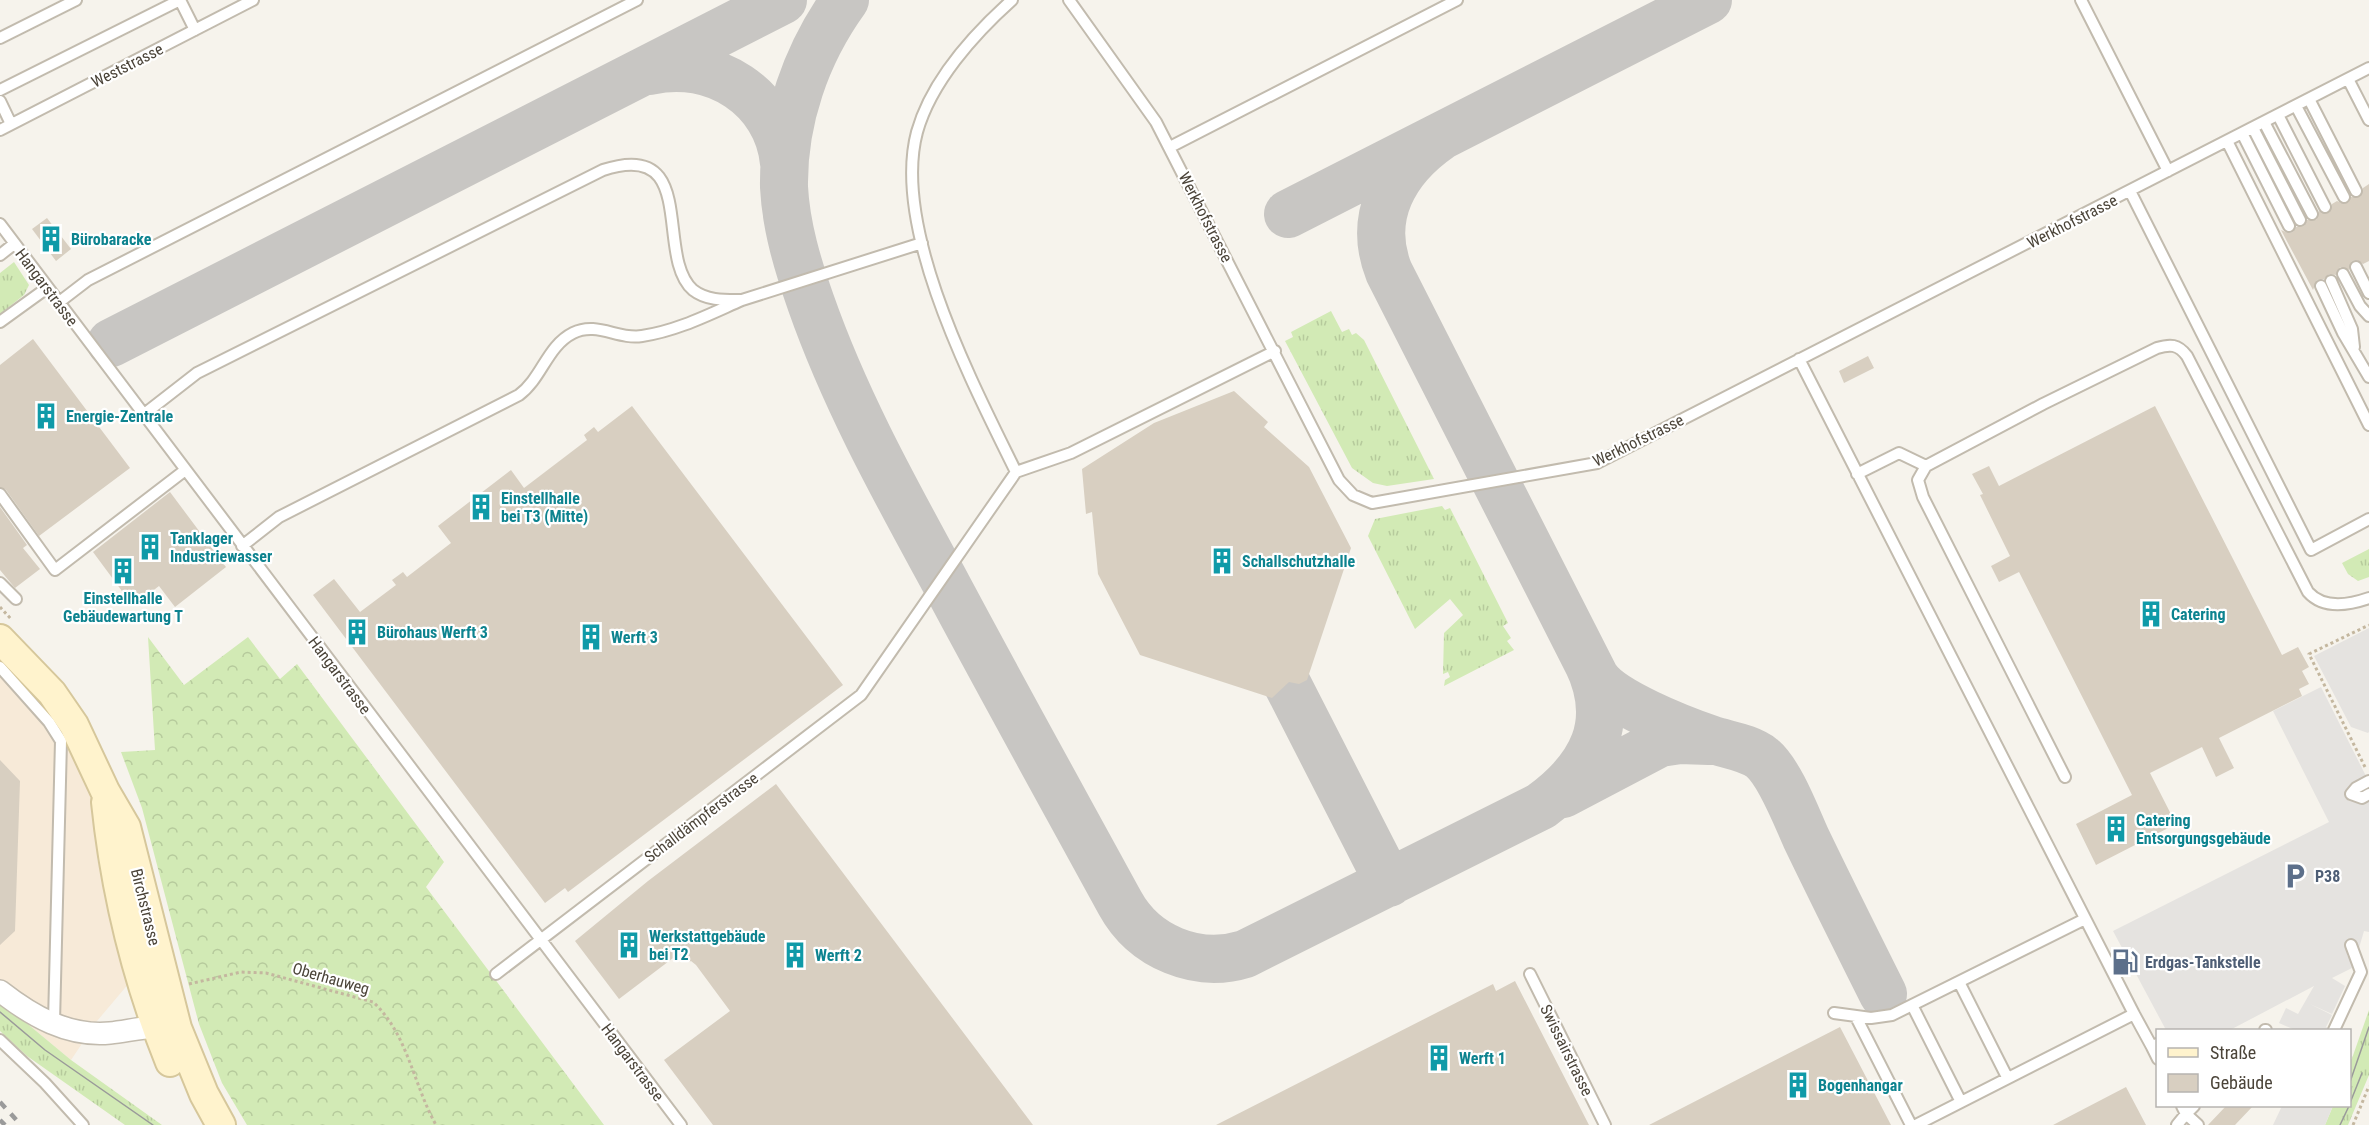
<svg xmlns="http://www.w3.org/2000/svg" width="2369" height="1125" viewBox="0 0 2369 1125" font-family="'Roboto Condensed',sans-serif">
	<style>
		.commercial { fill: #f7ead8 }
		.grass { fill: url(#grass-tufts) }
		.forest { fill: url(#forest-crowns) }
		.parking { fill: #e5e3e0 }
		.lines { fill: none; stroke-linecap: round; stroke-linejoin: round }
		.taxiway { stroke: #c8c6c3; stroke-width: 48 }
		.building { fill: #d8cfc1 }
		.service-casing { stroke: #c2bbae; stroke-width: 14 }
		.minor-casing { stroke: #c2bbae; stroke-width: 24 }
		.secondary-casing { stroke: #d6c79b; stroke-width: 32 }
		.path { stroke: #c4b79f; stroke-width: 3; stroke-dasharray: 3 3; stroke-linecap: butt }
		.service { stroke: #fff; stroke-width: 10 }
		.minor { stroke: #fff; stroke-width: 21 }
		.secondary { stroke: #fff3cd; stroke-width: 28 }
		.tram { stroke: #9a9a9a; stroke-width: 1.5 }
		.rail { stroke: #9a9a9a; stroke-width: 4.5; stroke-dasharray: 8 8; stroke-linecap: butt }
		.labels { text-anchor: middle; stroke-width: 4.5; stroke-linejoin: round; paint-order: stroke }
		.street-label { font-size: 16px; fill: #4b4439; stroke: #fff }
		.culture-label { font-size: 16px; font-weight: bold; fill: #0d838f; stroke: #fff; text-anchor: start }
		.service-label { font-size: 16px; font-weight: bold; fill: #4e5e75; stroke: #fff; text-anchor: start }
	</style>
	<defs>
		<pattern id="grass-tufts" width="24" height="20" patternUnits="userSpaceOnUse" patternTransform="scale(1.5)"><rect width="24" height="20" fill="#d2eab5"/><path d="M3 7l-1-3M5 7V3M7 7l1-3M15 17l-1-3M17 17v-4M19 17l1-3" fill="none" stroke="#b6ca9c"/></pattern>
		<pattern id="forest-crowns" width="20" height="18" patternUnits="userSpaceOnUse" patternTransform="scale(1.5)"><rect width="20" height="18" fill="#d2eab5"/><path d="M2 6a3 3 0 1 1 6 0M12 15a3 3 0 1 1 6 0" fill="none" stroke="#b6ca9c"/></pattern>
	</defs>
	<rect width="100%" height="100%" fill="#f6f3ec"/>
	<!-- commercial -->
	<path class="commercial" d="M0,659L20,680L70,745L98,811L97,859L130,982L97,1021L71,1060L0,1001Z"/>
	<!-- grass -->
	<path class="grass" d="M14,262L29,285L24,295L0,314V273Z
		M1331,311L1342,332L1349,329L1352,335L1356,333L1364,340L1434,479L1387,486L1373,483L1352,468L1285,341L1293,337L1291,332Z
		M1442,506L1445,510L1450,508L1508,623L1503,626L1511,638L1507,641L1514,650L1444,686L1445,680L1450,677L1448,672L1443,674L1444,633L1463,615L1450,599L1415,629L1368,536L1375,519Z
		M2369,549V577L2358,581L2348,574L2342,563Z
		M0,1001L71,1060L162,1125H125L27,1056L0,1031Z
		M2369,1010V1075L2348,1125H2325L2333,1106H2350V1064Z"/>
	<!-- forest -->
	<path class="forest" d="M148,637L184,685L248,637L280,679L297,664L444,862L426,887L604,1125H247L222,1083L199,1024L142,808L121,752L155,750Z"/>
	<!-- parking -->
	<path class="parking" d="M2369,628V732L2368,733L2351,727L2314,656Z
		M2321,687L2369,782V932L2364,931L2359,948L2347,955L2354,967L2332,978L2345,986L2332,1014L2310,1004L2332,1015L2326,1027L2333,1030H2295L2279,1023L2286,1008L2298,1014L2314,986L2230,1030H2166L2113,931L2329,822L2273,711Z
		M2282,1106H2333L2325,1125H2273Z"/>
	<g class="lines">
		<!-- taxiway -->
		<path class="taxiway" d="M845,0C806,54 783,120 784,187C786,227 798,266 811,303C845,400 894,488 943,578C1001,687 1061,795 1120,903C1144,947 1197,969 1245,954L1541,806C1593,768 1617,722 1587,661
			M650,71C713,56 778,97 784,163
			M1440,137C1394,169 1367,217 1389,272L1595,677C1611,702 1681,729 1710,739C1727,745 1748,747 1762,758C1780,773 1796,816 1806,838C1831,890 1857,942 1883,994
			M1288,214L1708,0
			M111,343L783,0
			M1257,625L1389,883
			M1563,794L1660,743L1680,740L1709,741"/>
	</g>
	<!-- building -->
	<path class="building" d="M2369,184V261L2363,264L2357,260L2352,261L2349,270L2340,267L2336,275L2329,274L2324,279L2317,280L2313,290L2281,230L2288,233L2293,232L2296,227L2304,226L2307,220H2316L2319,211L2329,213L2332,204L2337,201L2344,204L2351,197H2360L2363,188Z
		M47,218L71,249L56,261L32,229Z
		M33,339L130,468L39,536L6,490L0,487V365Z
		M1868,356L1874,368L1844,383L1839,371Z
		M1234,391L1268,422L1264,427L1309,467L1351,548L1307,680L1299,684L1289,682L1272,698L1140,655L1098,574L1092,512L1086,514L1082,469L1154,423Z
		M632,406L843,685L568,892L565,888L545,903L313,595L334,579L360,612L396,585L392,580L403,572L407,577L451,543L438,526L511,470L524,488L587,440L584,435L594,427L598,432Z
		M2155,406L2282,655L2298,647L2309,667L2302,671L2309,684L2299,689L2302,696L2219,738L2234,768L2216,777L2202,747L2150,773L2176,824L2096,865L2076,824L2132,795L2019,572L1999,582L1991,566L2010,556L1980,495L1983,494L1972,474L1989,466L1999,486Z
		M170,492L226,567L175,607L159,586L133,606L93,552Z
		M0,507L27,545L23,548L40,569L15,588L0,570Z
		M0,760L20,781L15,931L0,945Z
		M776,784L1033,1125H713L664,1060L730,1011L696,965L691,961L689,962L681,952L619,999L575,941L648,881Z
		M1515,981L1589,1125H1216L1493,984L1496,991Z
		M1840,1027L1891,1125H1649Z
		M2126,1087L2146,1125H2053Z
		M2226,1106H2253L2235,1125H2208Z"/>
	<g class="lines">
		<!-- service casing -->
		<g class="service-casing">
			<path id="service" d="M1012,0C974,34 931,82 917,132C891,229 974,386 1016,472
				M1069,0L1156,122L1339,480L1353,495L1372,503L1597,463L2369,68
				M2081,0L2168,171
				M0,38L76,0
				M2348,79L2369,120
				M0,90L180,0L195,30
				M2309,99L2356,191
				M0,101L11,124
				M2296,106L2344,197
				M2278,115L2325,207
				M2264,122L2312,214
				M2253,128L2300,220
				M0,130L253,0
				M2242,133L2289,226
				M2227,141L2369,425
				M1170,147L1457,0
				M2130,191L2311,550L2369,519
				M0,224L681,1125
				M0,255L14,244
				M2356,267L2369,293
				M2343,274L2360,306L2369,316
				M2331,281L2352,329L2354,347
				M2321,286L2343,333L2369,377
				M742,300L922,243
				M58,303L88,280L637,0
				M0,322L47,288
				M1799,359L2134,1014L1916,1125
				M143,415L197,373L603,170C700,138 654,256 693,290C707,301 726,300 742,300C710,314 677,331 642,336C618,340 597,321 573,333C547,346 542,378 519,395L279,517L242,546
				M1857,474L1899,453L1926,466
				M0,494L55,570L184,471
				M0,583L16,599
				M0,667L49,722L61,741L54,1022
				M2065,777L1923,497L1918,480L1926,466L2043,404L2157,348C2170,344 2178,344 2187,356L2308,592C2324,610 2349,605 2369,598
				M2369,781L2356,788L2351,794L2362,798L2369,794
				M496,974L861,695L1016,472L1071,453L1275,351
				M1530,974L1605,1125
				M1959,982L2007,1077
				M1912,1005L1961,1102
				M1834,1013L1871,1018L1892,1015L2085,919
				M2134,1014L2152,1047
				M1856,1017L1911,1125
				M2265,1030H2266
				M2334,1030L2361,972L2351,945
				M0,1040L45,1083L83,1125
				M2157,1044L2152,1047L2158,1059
				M2194,1106L2186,1114L2198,1125
				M2177,1125L2186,1114L2182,1106"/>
		</g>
		<!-- minor casing -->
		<g class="minor-casing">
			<path id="minor" d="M0,991C32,1016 68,1037 110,1033C130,1031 149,1025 170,1028"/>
		</g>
		<!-- secondary casing -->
		<g class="secondary-casing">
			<path id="secondary" d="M0,639L52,693L74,725L105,791L126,827L177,1028L204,1094L221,1125
				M106,802C115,889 137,980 170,1062"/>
		</g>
		<!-- path -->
		<path class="path" d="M0,607L11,619
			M2365,767L2309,654L2369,625
			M189,984L241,972L266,973L373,1002C408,1034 413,1084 436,1125
			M2353,1125L2369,1086"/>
		<!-- service -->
		<use href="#service" class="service"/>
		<!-- minor -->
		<use href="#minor" class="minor"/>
		<!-- secondary -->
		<use href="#secondary" class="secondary"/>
		<!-- tram -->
		<path class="tram" d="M0,1012L45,1050L153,1125
			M2350,1082L2369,1027
			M2350,1103L2362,1073
			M2340,1125L2349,1106"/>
		<!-- rail -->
		<path class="rail" d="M0,1102L21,1125
			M0,1120L5,1125"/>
	</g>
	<!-- icons -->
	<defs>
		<g id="building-bare" transform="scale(2.07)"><path d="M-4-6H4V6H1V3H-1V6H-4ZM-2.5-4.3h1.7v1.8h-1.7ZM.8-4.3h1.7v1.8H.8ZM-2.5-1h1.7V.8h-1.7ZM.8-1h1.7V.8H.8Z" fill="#0f9aa8" stroke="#fff" stroke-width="2.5" paint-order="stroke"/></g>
		<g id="parking-bare" transform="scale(2.07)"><path d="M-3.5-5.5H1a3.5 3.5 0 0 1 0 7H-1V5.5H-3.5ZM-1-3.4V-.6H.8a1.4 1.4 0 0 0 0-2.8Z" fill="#5c6f8a" stroke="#fff" stroke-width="2.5" paint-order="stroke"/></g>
		<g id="fuel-bare" transform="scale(2.07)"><path d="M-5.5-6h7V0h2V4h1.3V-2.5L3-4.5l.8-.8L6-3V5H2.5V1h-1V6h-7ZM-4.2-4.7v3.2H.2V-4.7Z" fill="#5c6f8a" stroke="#fff" stroke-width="2.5" paint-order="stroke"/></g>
	</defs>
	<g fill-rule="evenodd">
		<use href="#building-bare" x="51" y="239"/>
		<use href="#building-bare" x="46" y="416"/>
		<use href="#building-bare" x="481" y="507"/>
		<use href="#building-bare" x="150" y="547"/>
		<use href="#building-bare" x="1222" y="561"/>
		<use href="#building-bare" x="123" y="571"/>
		<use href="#building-bare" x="2151" y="614"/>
		<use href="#building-bare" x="357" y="632"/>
		<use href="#building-bare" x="591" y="637"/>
		<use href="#building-bare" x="2116" y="829"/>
		<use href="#parking-bare" x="2295" y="876"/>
		<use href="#building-bare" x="629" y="945"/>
		<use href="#building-bare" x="795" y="955"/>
		<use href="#fuel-bare" x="2125" y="962"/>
		<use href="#building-bare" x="1439" y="1058"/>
		<use href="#building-bare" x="1798" y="1085"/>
	</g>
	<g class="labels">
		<!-- street labels -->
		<g class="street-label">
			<text transform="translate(127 65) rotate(-27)" y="6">Weststrasse</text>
			<text transform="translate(1206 217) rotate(63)" y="6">Werkhofstrasse</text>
			<text transform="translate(2072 221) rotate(-27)" y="6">Werkhofstrasse</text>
			<text transform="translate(47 287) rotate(53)" y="6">Hangarstrasse</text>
			<text transform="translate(1638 440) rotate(-26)" y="6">Werkhofstrasse</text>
			<text transform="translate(340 675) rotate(53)" y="6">Hangarstrasse</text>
			<text transform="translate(701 817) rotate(-37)" y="6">Schalldämpferstrasse</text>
			<text transform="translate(146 907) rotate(76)" y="6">Birchstrasse</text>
			<text transform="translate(331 978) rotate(16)" y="6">Oberhauweg</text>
			<text transform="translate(1567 1050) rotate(64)" y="6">Swissairstrasse</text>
			<text transform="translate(633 1062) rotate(53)" y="6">Hangarstrasse</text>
		</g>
		<!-- culture labels -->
		<g class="culture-label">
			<text x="71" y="245">Bürobaracke</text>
			<text x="66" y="422">Energie-Zentrale</text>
			<text x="501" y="504">Einstellhalle<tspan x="501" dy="18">bei T3 (Mitte)</tspan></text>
			<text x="170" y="544">Tanklager<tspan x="170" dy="18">Industriewasser</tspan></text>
			<text x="1242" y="567">Schallschutzhalle</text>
			<text x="123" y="604" text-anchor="middle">Einstellhalle<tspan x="123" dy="18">Gebäudewartung T</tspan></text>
			<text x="2171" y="620">Catering</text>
			<text x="377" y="638">Bürohaus Werft 3</text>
			<text x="611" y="643">Werft 3</text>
			<text x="2136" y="826">Catering<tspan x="2136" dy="18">Entsorgungsgebäude</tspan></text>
			<text x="649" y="942">Werkstattgebäude<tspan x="649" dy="18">bei T2</tspan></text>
			<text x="815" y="961">Werft 2</text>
			<text x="1459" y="1064">Werft 1</text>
			<text x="1818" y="1091">Bogenhangar</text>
		</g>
		<!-- service labels -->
		<g class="service-label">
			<text x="2315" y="882">P38</text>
			<text x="2145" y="968">Erdgas-Tankstelle</text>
		</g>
	</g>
	<!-- legend -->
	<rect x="2156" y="1029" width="195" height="78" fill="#ffffff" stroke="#b7b4b0" stroke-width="1.5"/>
	<rect x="2168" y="1048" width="30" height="9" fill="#fff3cd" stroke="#b7b4b0" stroke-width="1.5"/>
	<text x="2210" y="1059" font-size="18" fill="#4b4439">Straße</text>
	<rect x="2168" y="1074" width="30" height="18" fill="#d8cfc1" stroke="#b7b4b0" stroke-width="1.5"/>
	<text x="2210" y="1089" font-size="18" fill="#4b4439">Gebäude</text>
</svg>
